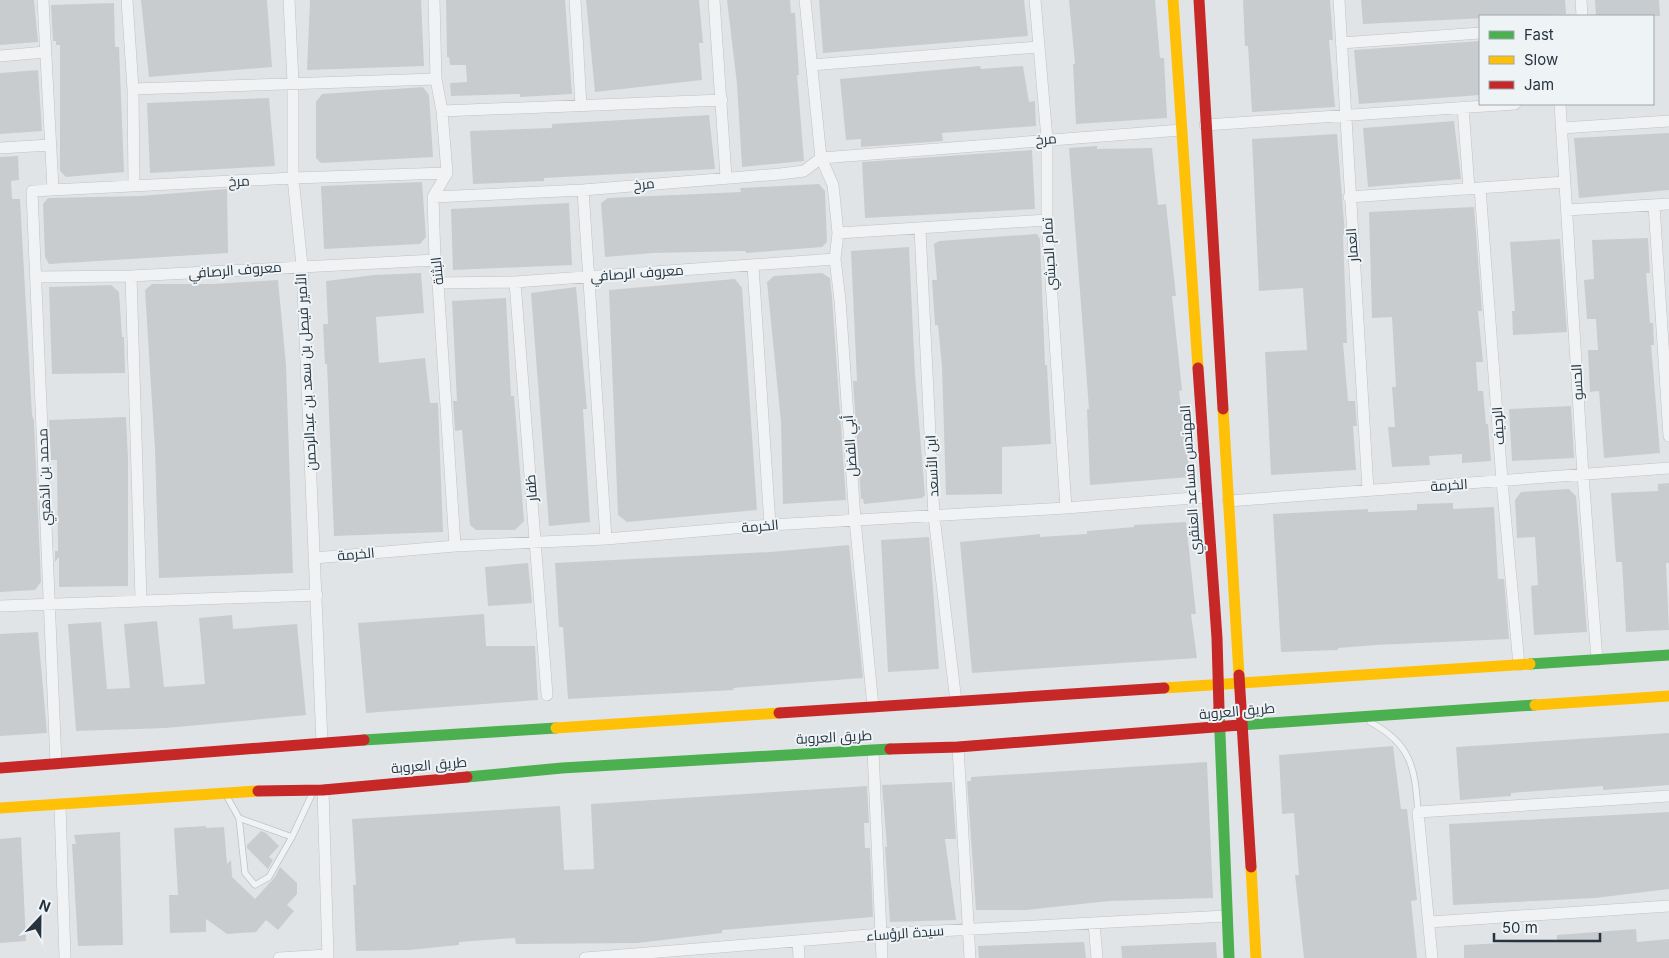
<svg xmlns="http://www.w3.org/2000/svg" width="1669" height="958" viewBox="0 0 1669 958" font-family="Inter,Cairo,sans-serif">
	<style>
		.building { fill: #c9cccf }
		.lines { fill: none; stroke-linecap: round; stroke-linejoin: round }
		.lane-casing { stroke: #bfc2c5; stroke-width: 7 }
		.street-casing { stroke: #bfc2c5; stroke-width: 12 }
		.lane { stroke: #f1f2f3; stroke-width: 5.5 }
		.street { stroke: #f1f2f3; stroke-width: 11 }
		.fast { stroke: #4caf50; stroke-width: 11 }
		.slow { stroke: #ffc107; stroke-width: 11 }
		.jam { stroke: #c62828; stroke-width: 11 }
		.labels { text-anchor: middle; stroke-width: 4; stroke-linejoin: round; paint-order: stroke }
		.street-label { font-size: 14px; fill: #273440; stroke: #eef3f6 }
	</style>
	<rect width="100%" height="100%" fill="#e1e4e7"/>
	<!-- building -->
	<path class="building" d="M0,0H34L38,42L0,45Z
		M141,0H267L272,67L149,77Z
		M310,0H421L424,66L307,70Z
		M446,0H565L572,94L520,97V94L451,96L450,83L467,82L466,65H450L449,57H447Z
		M586,0H699L703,43H699L702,80L595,92Z
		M727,0H790L791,13H795L799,75H797L804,161L742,167L737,84Z
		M819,0H1024L1028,36L823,53Z
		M1069,0H1155L1160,58H1164L1167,118L1076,124L1073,64H1075Z
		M1243,0H1330L1333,40H1329L1335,107L1252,112L1248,46H1245Z
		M1361,0H1565L1566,14L1363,24Z
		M1595,0H1659L1660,16H1596Z
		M114,3L115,47H119L124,172L66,177L60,171V45H56V41H53L51,5Z
		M1480,41V95L1359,104L1354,50Z
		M980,66L981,69L1023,66L1029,102L1035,101L1036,126L942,133L943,141L861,147V139L846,140L840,79Z
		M38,70L42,131L0,134V73Z
		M423,87L429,95L433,157L321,163L316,158V102L322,94Z
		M269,98L275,166L150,173L147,103Z
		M709,115L715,169L544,178V181L473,184L470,131L552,128V124Z
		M1454,121L1461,179L1368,187L1363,128Z
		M1669,133V190L1579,198L1574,138Z
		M1337,134L1345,235H1343L1347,343H1343L1348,401H1355L1357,426H1353L1356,470L1271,475L1265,352L1307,350L1303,288L1259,291L1252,139Z
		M1097,146V149L1152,148L1158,205L1166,204L1176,296H1172L1182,390L1179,391L1190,477L1090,485L1087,409H1089L1069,148Z
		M1032,150L1035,209L865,218L862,162Z
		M18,156L19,180L11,181L12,199H20L32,415L34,421L41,582L35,590L0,592V157Z
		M422,182L426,237L420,244L324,249L321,186Z
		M819,184L825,191L827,242L822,247L746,253V251L653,253L605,257L601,203L608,198L741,192L740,188Z
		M227,189L228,253L49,264L45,257L43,204L48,198L140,196Z
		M569,203L572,265L453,270L451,209Z
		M1474,207L1482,311H1478L1483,362H1476L1478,391H1483L1486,424H1488L1491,461L1462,463V454L1429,456L1430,465L1392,467L1388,427H1395L1392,387H1396L1392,317L1372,318L1369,212Z
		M1037,234L1040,239L1045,365H1047L1051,444L1002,447V494L946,495L942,367L938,325H935L932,280H937L934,244L939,241Z
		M1648,238L1650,273H1646L1650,323H1653L1654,345H1651L1660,453L1604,458L1599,391L1590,392L1588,350H1598L1596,319H1587L1584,280L1594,279L1592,240Z
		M1560,239L1567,332L1513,335L1512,311H1515L1510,242Z
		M909,247L915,374L925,495L922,498L864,504L863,499H861L853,381H857L851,251Z
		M421,273L424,313L376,317L379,363L425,358L430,403H438L443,532L334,536L327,364H325L323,324H328L326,281L374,275Z
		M822,273L830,278L832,297L846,500L783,504L781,422L767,282L774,276Z
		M735,279L742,288L757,510L627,522L618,515L609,290Z
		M278,280L286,365L293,573L159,578L155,450L145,290L152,284H213Z
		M111,285L119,292L122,337H124L125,373L52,374L49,287Z
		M576,287L587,409H583L590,522L549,526L531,293Z
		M506,298L511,396H514L524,521L515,530H476L470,525L462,430L455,431L453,401H457L452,301Z
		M1571,406L1574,458L1512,461L1509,409Z
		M126,417L128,459V586L59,587V557L55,562V551H58L57,460H51L49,420Z
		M1669,483V563H1666L1669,630L1626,632L1622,562H1616L1611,493L1658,491V484Z
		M1569,489L1576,496L1587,632L1534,635L1531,586L1538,585L1535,537L1517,538L1515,500L1521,492Z
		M1453,503V509L1494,507L1498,579H1504L1509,639L1376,645L1338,648V650L1281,652L1273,514L1368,509V512L1417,510V504Z
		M1186,522L1196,614H1191L1197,658L972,673L960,542L1040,534V537L1087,534V531L1134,527V525Z
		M929,537L939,669L888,672L881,540Z
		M849,545L863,678L733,688L734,690L568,699L563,627H559L555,563L770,552Z
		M528,563L532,603L488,606L485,567Z
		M484,614L486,646H535L538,700L366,713L358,623Z
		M232,615L233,629L297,624L306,715L166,728L76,731L68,624L101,622L107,689L130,688L124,624L157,621L164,687L205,684L199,618Z
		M38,632L47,733L0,736V634Z
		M1669,733V785L1603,790V786L1511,793V796L1460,800L1456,747Z
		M1393,746L1401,809H1407L1417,900L1411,901L1417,958H1304L1295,875H1299L1294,813L1282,814L1279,755Z
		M1207,762L1213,898L1109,901L1026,910H976L967,781H971V777Z
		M952,782L956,839H945L956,920L890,922L885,847H887L882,785Z
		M867,786L869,823H864L865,848H870L873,917L722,930V933L637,943L516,944L515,938L459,942V945L409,950L356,951L353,885H356L352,819L560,806L564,870L594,869L591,804Z
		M1669,812V889L1595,898L1453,905L1449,824Z
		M206,826V828L224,827L227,864L231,860L232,877L255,899L275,877L280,867L297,883V894L287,905L294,911L278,930L266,920L256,932L227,934L206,919V932L170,933L169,895H178L174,828Z
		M261,831L266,833L279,846L269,857L273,860L268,869L247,848V845Z
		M120,832L123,945L78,946L72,844H76L74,835Z
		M21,837L26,941L0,943V839Z
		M1636,929L1637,942L1669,939V958H1464V945L1557,940V935Z
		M1084,942L1086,958H979L978,946Z
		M1216,942L1217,958H1122L1121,946Z"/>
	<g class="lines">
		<!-- lane casing -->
		<g class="lane-casing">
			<path id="lane" d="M1370,722C1412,744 1415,769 1418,812
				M226,795L239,818L245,873L255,885L269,877L292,837L312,794
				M239,818L292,837"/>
		</g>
		<!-- street casing -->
		<g class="street-casing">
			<path id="street" d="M43,0L53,189
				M127,0L133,89L134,186
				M289,0L293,82V178L302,265L322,743
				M434,0L436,79L442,111L447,173L433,197L435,260L438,283L455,546
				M575,0L581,106
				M714,0L726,177
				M805,0L821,158L833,185L838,233L835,259L840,300L855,520L873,707
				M1035,0L1047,139V220L1066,508
				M1339,0L1368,490
				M1581,0L1582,16
				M1341,43L1480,33
				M0,56L45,52
				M811,65L1038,47
				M133,89L436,79
				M1560,104L1583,475L1597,660
				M1463,107L1469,189
				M442,111L722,100
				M1205,125L1515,104
				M1562,128L1669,121
				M0,148L50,145
				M1480,188L1502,481L1519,665
				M583,190L606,539
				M433,197L583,190L780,174L804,171L821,158L1181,130
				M1349,197L1565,182
				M1654,205L1669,436
				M1567,210L1669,204
				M920,229L934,516L956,702
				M838,233L1047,220
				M753,266L770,525
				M131,276L141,600
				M36,277L131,276L435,260
				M515,282L547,695
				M438,283L515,282L835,259
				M1228,501L1669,468
				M314,558L455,546L606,539L770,525L1066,508L1206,497
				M0,606L317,595
				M958,747L970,958
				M873,750L882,958
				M56,764L32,191L293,178L447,173
				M323,790L328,958
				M60,805L65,958
				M1430,922L1669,906
				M1094,923L1097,958
				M798,941L799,958
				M279,958L327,955
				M585,958L881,934L1226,916
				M1432,958L1418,812L1669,796"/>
		</g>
		<!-- lane -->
		<use href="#lane" class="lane"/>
		<!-- street -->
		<use href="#street" class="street"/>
		<!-- fast -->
		<path class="fast" d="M1530,664L1669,655
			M1219,709L1229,958
			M1240,725L1535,705
			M364,740L556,728
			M467,777L562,768L890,749"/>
		<!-- slow -->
		<path class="slow" d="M1173,0L1198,368
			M1223,409L1239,675
			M1164,688L1530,664
			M1535,705L1669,696
			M556,728L779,713
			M0,808L258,791
			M1251,867L1256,958"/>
		<!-- jam -->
		<path class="jam" d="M1199,0L1223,409
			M1198,368L1217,638L1219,709
			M1239,675L1251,867
			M779,713L1164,688
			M890,749L958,747L1240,725
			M0,768L364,740
			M258,791L323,790L467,777"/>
	</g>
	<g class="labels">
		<!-- street labels -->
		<g class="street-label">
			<text transform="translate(1046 139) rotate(-4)" y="5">مرخ</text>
			<text transform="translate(239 181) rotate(-3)" y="5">مرخ</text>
			<text transform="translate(644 184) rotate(-5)" y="5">مرخ</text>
			<text transform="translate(1352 245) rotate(-94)" y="5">العمار</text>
			<text transform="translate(1049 254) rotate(-93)" y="5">تمام الحبشي</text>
			<text transform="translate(235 270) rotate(-4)" y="5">معروف الرصافي</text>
			<text transform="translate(437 271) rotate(-96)" y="5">البثنة</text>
			<text transform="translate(637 273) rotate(-4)" y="5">معروف الرصافي</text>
			<text transform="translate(306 372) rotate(-93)" y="5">الأمير فيصل بن سعد بن عبدالرحمن</text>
			<text transform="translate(1577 382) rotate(-93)" y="5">الحسو</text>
			<text transform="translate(1498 426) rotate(-94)" y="5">الرحيف</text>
			<text transform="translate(850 446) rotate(-94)" y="5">أبي الفضل</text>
			<text transform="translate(932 466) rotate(-93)" y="5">ابن الأسعد</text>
			<text transform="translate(44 477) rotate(-92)" y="5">محمد بن الذهبي</text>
			<text transform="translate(1190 480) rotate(-94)" y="5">المهندس مساعد العنقري</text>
			<text transform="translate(1449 485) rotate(-4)" y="5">الخرمة</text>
			<text transform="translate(531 488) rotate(-95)" y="5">ظفار</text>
			<text transform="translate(760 526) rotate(-5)" y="5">الخرمة</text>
			<text transform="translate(356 554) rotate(-5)" y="5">الخرمة</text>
			<text transform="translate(1237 711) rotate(-5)" y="5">طريق العروبة</text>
			<text transform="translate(834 737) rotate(-3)" y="5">طريق العروبة</text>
			<text transform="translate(429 765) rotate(-5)" y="5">طريق العروبة</text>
			<text transform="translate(905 933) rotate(-4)" y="5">سيدة الرؤساء</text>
		</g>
	</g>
	<!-- legend -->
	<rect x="1479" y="15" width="175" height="90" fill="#eef3f6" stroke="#9ea7ad"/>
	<rect x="1489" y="31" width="25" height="8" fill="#4caf50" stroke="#9ea7ad"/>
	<text x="1524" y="40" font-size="15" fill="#273440">Fast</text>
	<rect x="1489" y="56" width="25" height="8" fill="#ffc107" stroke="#9ea7ad"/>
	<text x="1524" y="65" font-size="15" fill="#273440">Slow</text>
	<rect x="1489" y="81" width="25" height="8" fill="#c62828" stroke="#9ea7ad"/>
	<text x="1524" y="90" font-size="15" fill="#273440">Jam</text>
	<!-- north arrow -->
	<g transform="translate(40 918) rotate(22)" stroke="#eef3f6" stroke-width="4" paint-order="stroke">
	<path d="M0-4L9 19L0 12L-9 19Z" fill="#273440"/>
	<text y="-8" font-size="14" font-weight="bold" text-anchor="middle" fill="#273440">N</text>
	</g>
	<!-- scale -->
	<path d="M1494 933v8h106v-8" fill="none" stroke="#273440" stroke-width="2.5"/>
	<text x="1502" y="933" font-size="15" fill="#273440" stroke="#eef3f6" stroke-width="4" paint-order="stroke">50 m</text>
</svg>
